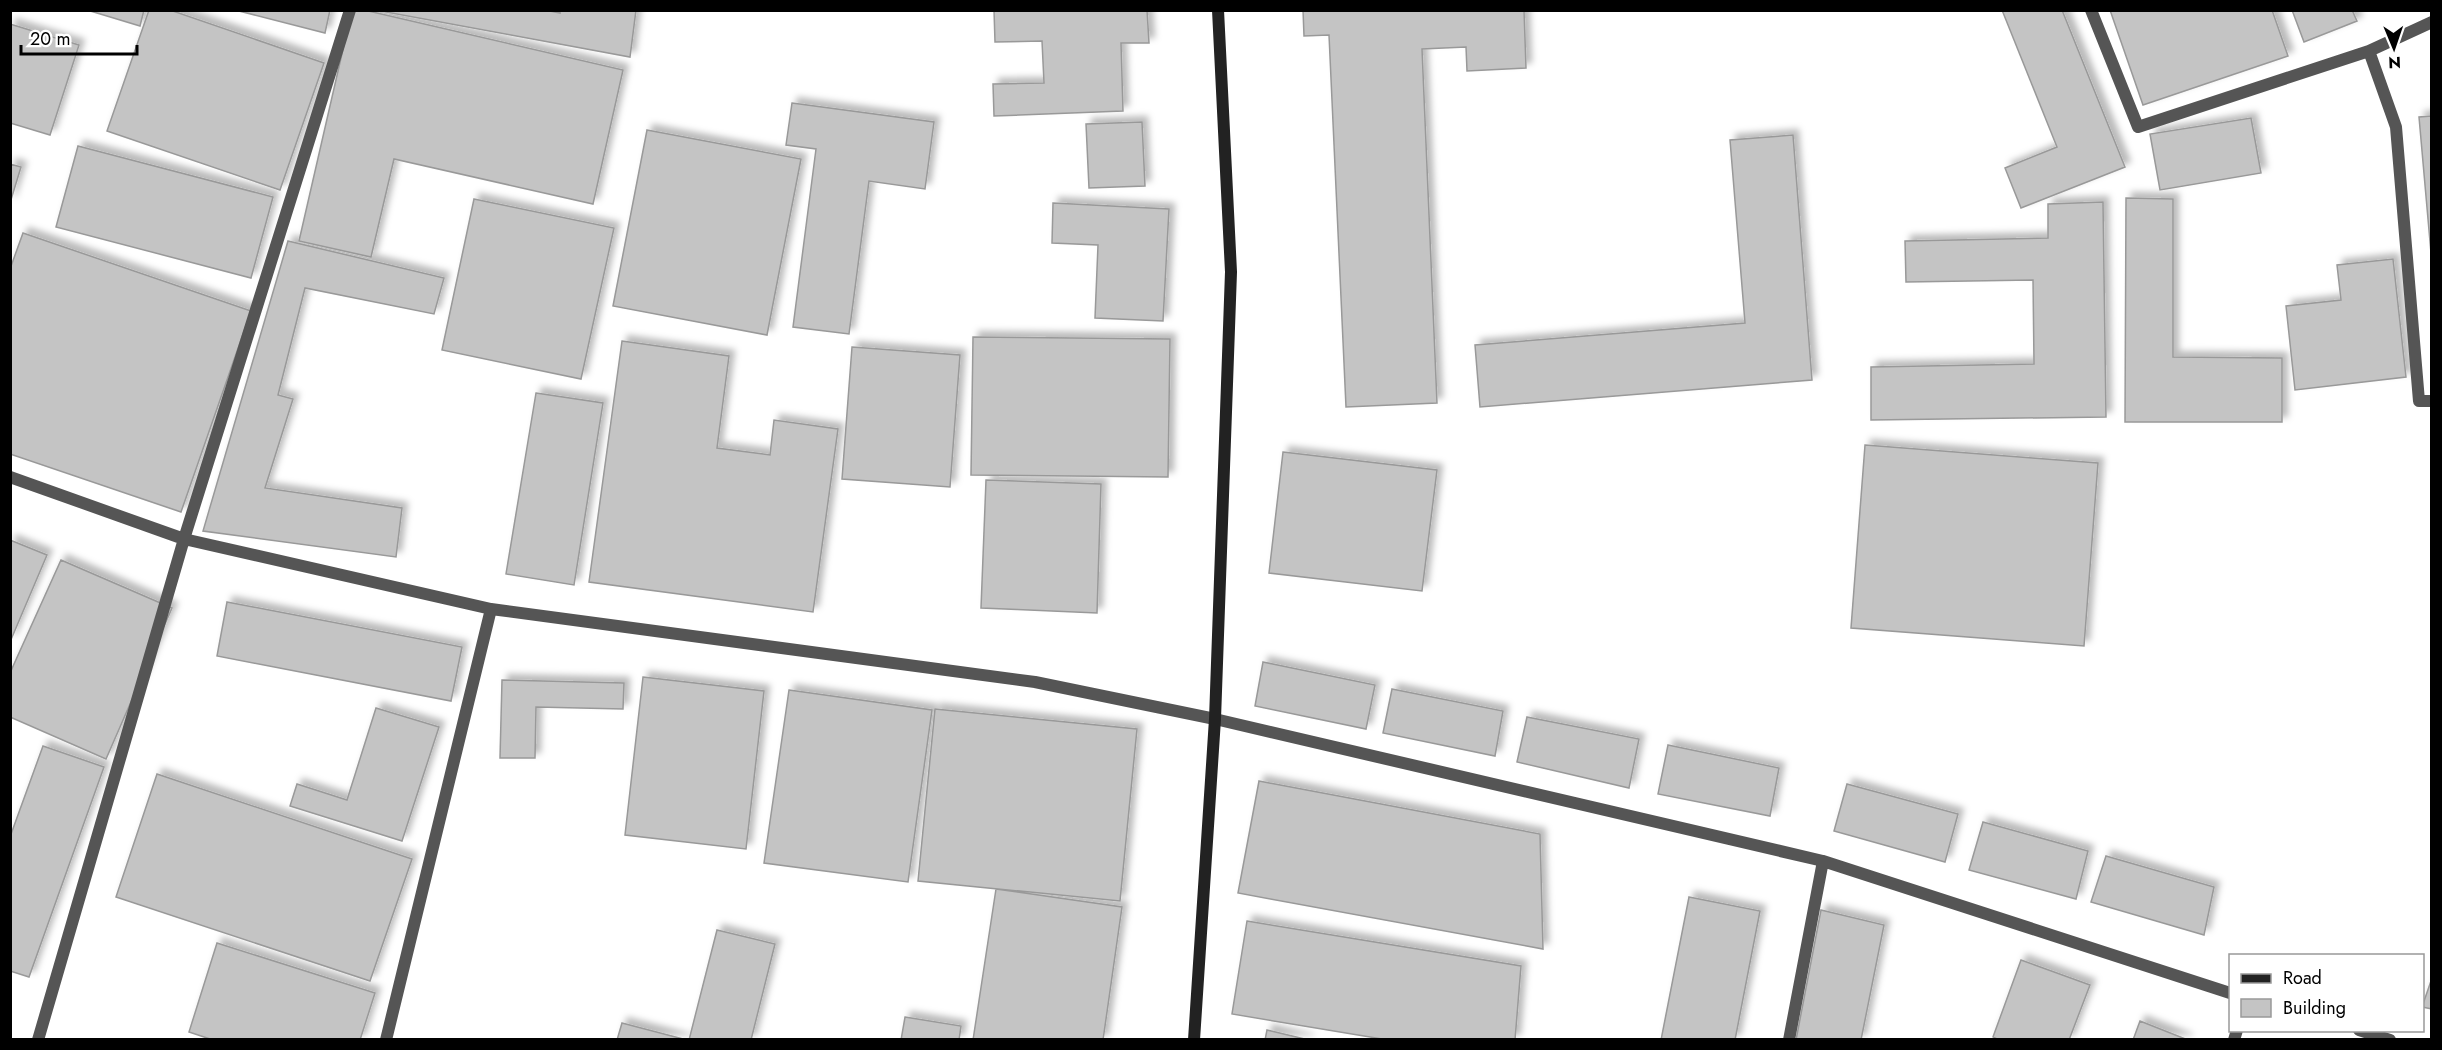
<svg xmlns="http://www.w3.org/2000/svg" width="2442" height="1050" viewBox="0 0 2442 1050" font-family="Jost,sans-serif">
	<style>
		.building { fill: #c4c4c4; stroke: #999; stroke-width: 1.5; filter: url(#shadow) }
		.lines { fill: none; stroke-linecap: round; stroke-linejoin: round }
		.street { stroke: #555; stroke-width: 12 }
		.secondary { stroke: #222; stroke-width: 12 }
	</style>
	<defs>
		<filter id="shadow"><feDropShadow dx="5.5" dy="-5.5" stdDeviation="3" flood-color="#0004"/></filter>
	</defs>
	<rect width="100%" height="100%" fill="#fff"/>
	<!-- building -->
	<path class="building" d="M87,10H144L140,26Z
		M149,10H170L324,63L280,190L107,131Z
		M235,10H330L325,33Z
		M352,10H364L623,70L593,204L394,159L371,257L299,241Z
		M387,10H545L560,13V10H636L630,57L386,12Z
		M994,10H1147L1149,43H1121L1123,111L994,116L993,84L1044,83L1042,41L995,42Z
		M1303,10H1524L1526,68L1467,71L1466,47L1422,49L1437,403L1346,407L1329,35L1304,36Z
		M2002,10H2062L2125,167L2021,208L2005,168L2057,147Z
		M2110,10H2272L2288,56L2143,105Z
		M2292,10H2352L2357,21L2304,42Z
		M10,24L79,45L50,135L10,123Z
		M792,103L934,122L925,189L869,181L849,334L793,327L816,149L786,145Z
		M2432,116V253H2431L2419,117Z
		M2251,118L2261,173L2160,190L2150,134Z
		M1142,122L1145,186L1089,188L1086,124Z
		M647,130L801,159L767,335L613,306Z
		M1793,135L1812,380L1480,407L1475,345L1745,323L1730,140Z
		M78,146L273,197L251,278L56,227Z
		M10,164L21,167L10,203Z
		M2126,198L2173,199V357L2282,358V422H2125Z
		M474,199L614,228L581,379L442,350Z
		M2103,202L2106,417L1871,420V367L2034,364L2033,280L1906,282L1905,241L2048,238V204Z
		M1053,203L1169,209L1163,321L1095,318L1098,245L1052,243Z
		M23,233L251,311L181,512L10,454V269Z
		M288,241L444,278L434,314L305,288L278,395L293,399L265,488L402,508L396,557L203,531Z
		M2393,259L2406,377L2295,390L2286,306L2341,300L2337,265Z
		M973,337L1170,339L1168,477L971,475Z
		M622,341L729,356L717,448L770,455L774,420L838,429L813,612L589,582Z
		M852,347L960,355L950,487L842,479Z
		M536,393L603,403L574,585L506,574Z
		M1865,445L2098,463L2084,646L1851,628Z
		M1283,452L1437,470L1422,591L1269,573Z
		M986,480L1101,484L1097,613L981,608Z
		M10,540L47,555L10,642Z
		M61,560L172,608L106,759L10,717V673Z
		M227,602L462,647L451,701L217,656Z
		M1263,662L1375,685L1366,729L1255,706Z
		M643,677L764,691L746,849L625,835Z
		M502,680L624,683L623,709L536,707L535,758H500Z
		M1392,689L1503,711L1495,756L1383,733Z
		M789,690L932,710L908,882L764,863Z
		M376,708L439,727L402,841L290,806L297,784L347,800Z
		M935,709L1137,729L1120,901L918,881Z
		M1527,717L1639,739L1629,788L1517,762Z
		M1668,745L1779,768L1770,816L1658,794Z
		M43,746L104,767L29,977L10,971V837Z
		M157,774L412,859L370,981L116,897Z
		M1259,781L1540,834L1543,949L1238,893Z
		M1847,784L1958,814L1945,862L1834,831Z
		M1983,822L2088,851L2076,899L1969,870Z
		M2106,856L2214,887L2204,935L2091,902Z
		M996,889L1122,907L1103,1040H973Z
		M1689,897L1760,911L1735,1040H1661Z
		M1821,910L1884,925L1861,1040H1796Z
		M1247,921L1521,966L1515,1040H1388L1232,1014Z
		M717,930L775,944L751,1040H689Z
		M217,943L375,993L360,1040H213L189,1032Z
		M2021,960L2090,985L2069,1040H1999L1993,1037Z
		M2432,978V1009L2422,1007Z
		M905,1017L961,1026L959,1040H901Z
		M2140,1021L2188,1040H2133Z
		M622,1023L687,1040H617Z
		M1267,1030L1309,1040H1265Z"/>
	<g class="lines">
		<!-- street -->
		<path class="street" d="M2091,10L2138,127L2369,51L2432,22
			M2369,51L2396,127L2419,401H2432
			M10,477L184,539L491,609L1035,682L1215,719L1823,861L2230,993
			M2359,1030L2390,1040
			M38,1040L184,539L350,10
			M386,1040L491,609
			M1789,1040L1823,861
			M2234,1040L2237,1030"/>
		<!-- secondary -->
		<path class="secondary" d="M1194,1040L1215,719L1231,272L1218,10"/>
	</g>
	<!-- border -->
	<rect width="2442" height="1050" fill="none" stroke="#000000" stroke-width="24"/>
	<!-- legend -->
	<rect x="2229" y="954" width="195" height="78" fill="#ffffff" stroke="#999999" stroke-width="1.5"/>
	<rect x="2241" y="974" width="30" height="9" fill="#222222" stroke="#999999" stroke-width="1.5"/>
	<text x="2283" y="984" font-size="18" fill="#000000">Road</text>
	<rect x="2241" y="999" width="30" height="18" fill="#c4c4c4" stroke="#999999" stroke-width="1.5"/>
	<text x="2283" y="1014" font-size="18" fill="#000000">Building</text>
	<!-- north arrow -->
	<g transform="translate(2394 48) rotate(178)" stroke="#ffffff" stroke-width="4.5" paint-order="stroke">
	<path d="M0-4.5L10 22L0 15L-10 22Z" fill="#000000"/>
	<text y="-9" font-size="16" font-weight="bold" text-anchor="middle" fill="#000000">N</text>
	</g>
	<!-- scale -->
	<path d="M21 45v9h116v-9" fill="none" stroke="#000000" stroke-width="3"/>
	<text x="30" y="45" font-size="18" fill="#000000" stroke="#ffffff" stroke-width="4.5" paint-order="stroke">20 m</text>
</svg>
